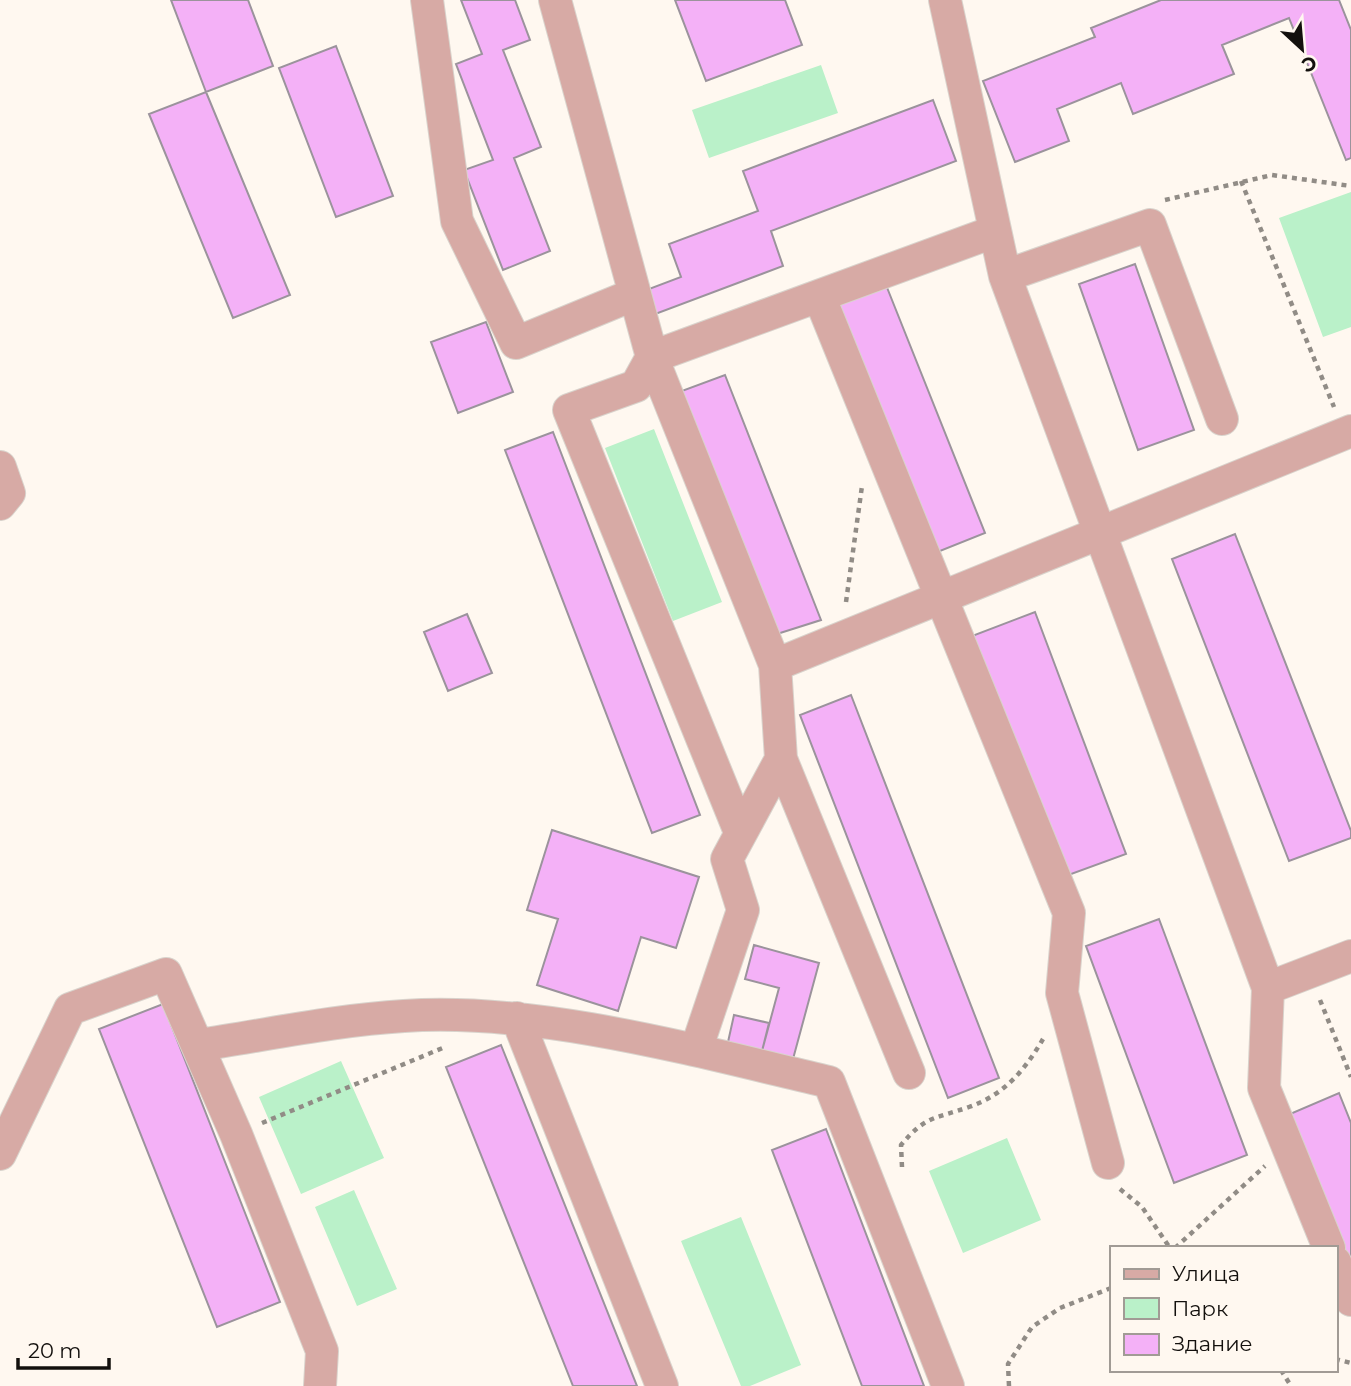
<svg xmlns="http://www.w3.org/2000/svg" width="1351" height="1386" viewBox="0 0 1351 1386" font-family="Montserrat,sans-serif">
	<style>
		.green { fill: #baf1c9 }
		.building { fill: #f4b1f7; stroke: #9b939c; stroke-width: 2 }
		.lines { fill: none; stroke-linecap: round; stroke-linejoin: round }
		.minor-casing { stroke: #d9d3cc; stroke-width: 34 }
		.path { stroke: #918c86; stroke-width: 4.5; stroke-dasharray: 5 5; stroke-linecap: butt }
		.minor { stroke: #d7aaa5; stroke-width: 32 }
	</style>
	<rect width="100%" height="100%" fill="#fff8f0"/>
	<!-- green -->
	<path class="green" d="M821,65L838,113L709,158L692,110Z
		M1351,192V327L1323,337L1279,218Z
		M654,429L722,602L673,621L605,448Z
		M341,1061L384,1158L301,1194L259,1097Z
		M1007,1138L1041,1220L963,1253L929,1171Z
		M354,1190L397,1289L357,1306L315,1207Z
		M741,1217L801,1365L750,1386H741L681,1241Z"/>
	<!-- building -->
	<path class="building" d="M171,0H248L273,66L206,92Z
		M461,0H515L530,40L503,50L541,147L514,158L550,251L503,270L464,170L493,160L456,64L482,54Z
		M675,0H785L802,45L706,81Z
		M1161,0H1339L1351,30V158L1346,160L1289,18L1222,45L1234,74L1133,114L1121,83L1057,109L1069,141L1015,162L983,81L1095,37L1091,28Z
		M336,46L393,196L336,217L279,68Z
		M206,92L290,295L233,318L149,114Z
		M933,100L956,161L771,231L783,266L650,316L641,292L681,277L669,244L758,211L743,171Z
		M1135,264L1194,430L1138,450L1079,284Z
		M884,280L985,533L935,553L834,300Z
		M486,322L513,392L458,413L431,342Z
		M725,375L821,620L777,634L679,392Z
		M553,432L700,815L652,833L505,450Z
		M1235,534L1351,831V838L1289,861L1172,559Z
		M1035,612L1126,854L1063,877L972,636Z
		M467,614L492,673L448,691L424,632Z
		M851,695L999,1078L948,1098L800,715Z
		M552,830L699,877L676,948L641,937L618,1011L537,985L558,919L527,910Z
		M1159,919L1247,1155L1174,1183L1086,946Z
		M754,945L819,963L793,1059L762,1051L779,988L745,979Z
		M163,1004L280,1302L217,1327L99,1029Z
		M734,1015L769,1023L762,1051L728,1042Z
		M501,1045L637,1386H573L446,1067Z
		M1339,1093L1351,1123V1281L1283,1117Z
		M826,1129L924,1386H862L772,1150Z"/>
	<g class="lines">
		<!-- minor casing -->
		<g class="minor-casing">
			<path id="minor" d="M427,0L457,221L516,343L635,294
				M555,0L652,357L775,665
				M945,0L1005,276L1268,988L1264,1088L1329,1248
				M1005,276L1150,225L1222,419
				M820,298L1069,913L1062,993L1108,1163
				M0,467L9,493L0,504
				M740,832L569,410L636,386L652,357L993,232
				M1268,988L1351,956
				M517,1018L662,1386
				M199,1045C266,1035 336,1020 404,1016C539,1007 697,1051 829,1082L948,1386
				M696,1050L743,910L727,859L781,759
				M909,1073L781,759L775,665L1351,431
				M0,1154L70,1009L166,974L236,1134L322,1351L320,1386
				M1335,1262L1351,1300"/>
		</g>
		<!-- path -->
		<path class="path" d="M1241,181L1334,407
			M1165,200L1272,175L1351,186
			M846,602L862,486
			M1320,1000L1351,1077
			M262,1123L445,1047
			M902,1167L901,1145C926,1115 935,1119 969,1107C1004,1095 1025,1070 1043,1039
			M1120,1189L1142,1207L1170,1248
			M1175,1248L1265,1166
			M1335,1359L1351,1363
			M1281,1370L1291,1386
			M1009,1386L1008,1364L1032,1327L1060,1308L1111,1288"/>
		<!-- minor -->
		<use href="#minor" class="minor"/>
	</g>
	<!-- legend -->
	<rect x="1110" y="1246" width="228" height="126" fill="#fff8f0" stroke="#a19b95" stroke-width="2"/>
	<rect x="1124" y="1269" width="35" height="10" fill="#d7aaa5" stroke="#a19b95" stroke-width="2"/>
	<text x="1172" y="1281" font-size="21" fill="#13100d">Улица</text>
	<rect x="1124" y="1298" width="35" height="21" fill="#baf1c9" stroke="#a19b95" stroke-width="2"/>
	<text x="1172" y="1316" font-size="21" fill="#13100d">Парк</text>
	<rect x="1124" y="1334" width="35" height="21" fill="#f4b1f7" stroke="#a19b95" stroke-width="2"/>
	<text x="1172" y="1351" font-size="21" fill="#13100d">Здание</text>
	<!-- north arrow -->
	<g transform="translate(1302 49) rotate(154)" stroke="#fff8f0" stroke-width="5" paint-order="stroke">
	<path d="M0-5L12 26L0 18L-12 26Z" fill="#13100d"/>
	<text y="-10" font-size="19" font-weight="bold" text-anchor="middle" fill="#13100d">С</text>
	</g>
	<!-- scale -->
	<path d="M18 1358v10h91v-10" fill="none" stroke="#13100d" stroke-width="3.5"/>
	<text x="28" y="1358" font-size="21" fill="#13100d" stroke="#fff8f0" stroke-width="5" paint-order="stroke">20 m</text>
</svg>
